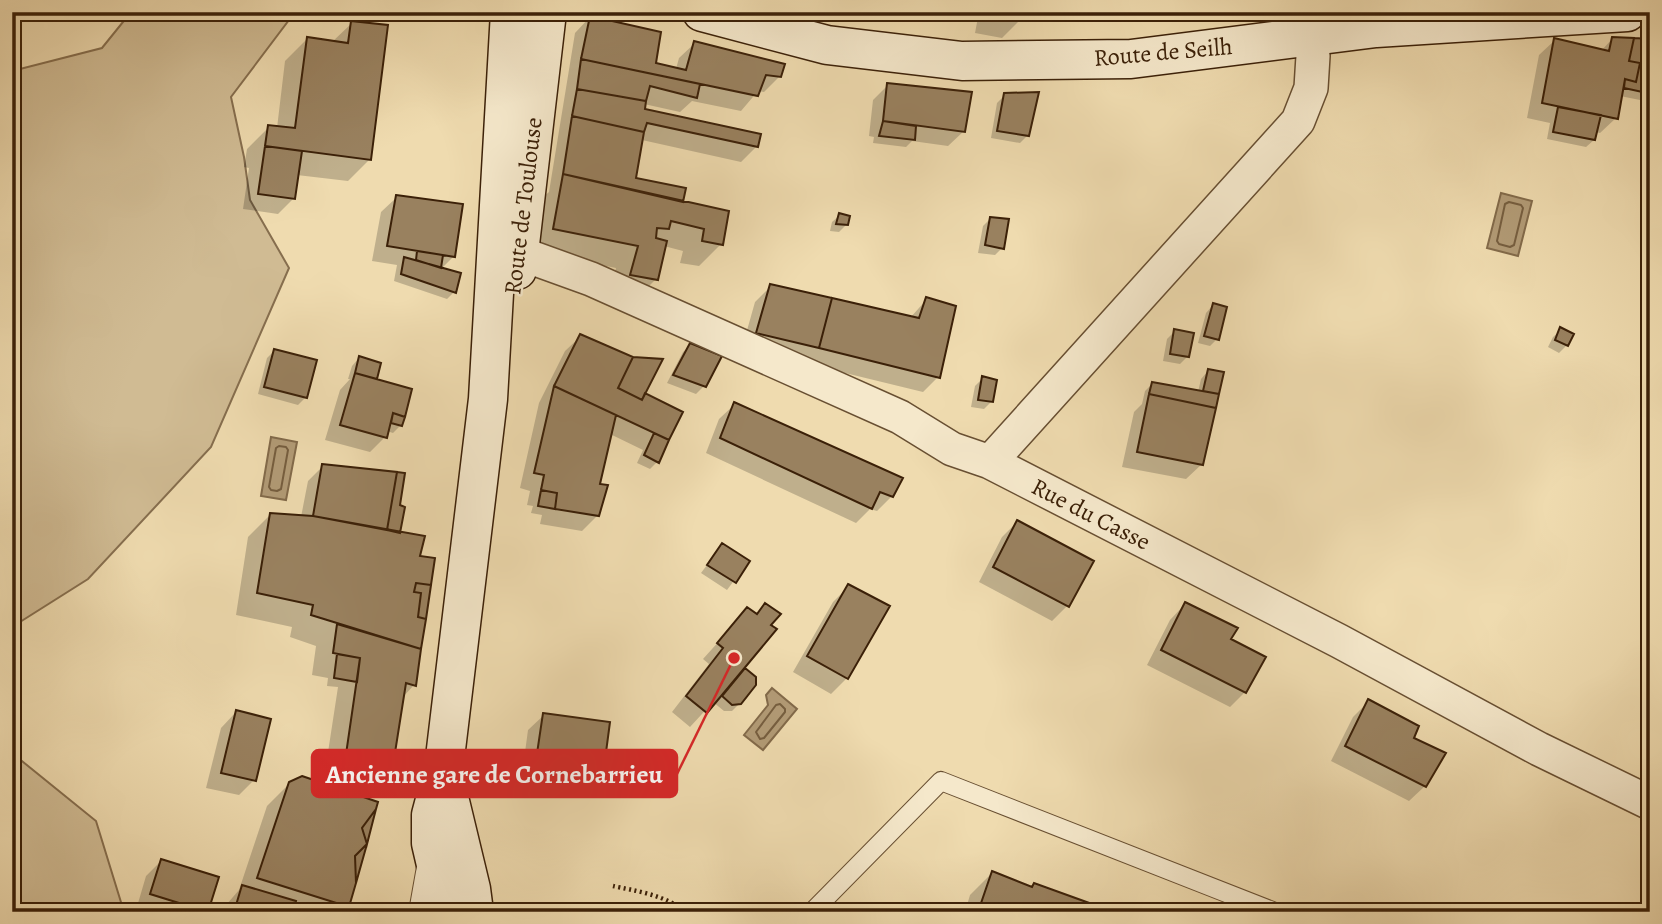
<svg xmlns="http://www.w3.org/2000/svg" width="1662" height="924" viewBox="0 0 1662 924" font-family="Alegreya,serif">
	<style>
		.green { fill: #d0bb93; stroke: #866e4e; stroke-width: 2 }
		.water { fill: #b29b76; stroke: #826a4a; stroke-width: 2 }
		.shadow { fill: #0003 }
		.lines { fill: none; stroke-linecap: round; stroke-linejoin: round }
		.shore { stroke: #765e3f; stroke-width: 2 }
		.building { fill: #99815f; stroke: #3b2008; stroke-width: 2 }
		.lane-casing { stroke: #684f32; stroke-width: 20 }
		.street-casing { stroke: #684f32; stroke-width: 36 }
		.secondary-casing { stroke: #3b2008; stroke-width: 41 }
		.path { stroke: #3b2008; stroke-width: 4.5; stroke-dasharray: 2 3.5; stroke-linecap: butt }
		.lane { stroke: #f5e8cb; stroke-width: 18 }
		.street { stroke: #f5e8cb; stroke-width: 33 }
		.secondary { stroke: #f5e8cb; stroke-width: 38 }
		.labels { text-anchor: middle; stroke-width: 5; stroke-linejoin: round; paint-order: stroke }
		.street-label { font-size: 24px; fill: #3b2008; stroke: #f5e8cb }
		.leader { fill: none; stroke: #d62828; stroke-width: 2.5 }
		.callout-dot { fill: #d62828; stroke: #f5e8cb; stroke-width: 2.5 }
		.callout { fill: #d62828; stroke: #d62828; stroke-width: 2.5 }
		.callout-label { font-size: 26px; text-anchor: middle; font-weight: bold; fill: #fff }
	</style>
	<rect width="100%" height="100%" fill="#efdbaf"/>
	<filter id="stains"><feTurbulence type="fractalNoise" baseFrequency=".00286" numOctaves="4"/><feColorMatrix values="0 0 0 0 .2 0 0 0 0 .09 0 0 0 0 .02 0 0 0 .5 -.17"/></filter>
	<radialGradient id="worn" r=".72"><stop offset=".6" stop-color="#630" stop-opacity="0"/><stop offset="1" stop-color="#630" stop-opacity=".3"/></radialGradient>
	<!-- green -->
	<path class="green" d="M131,12H295L231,97L244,157L250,200L289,268L211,447L88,579L12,627V71L102,48Z
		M12,753L96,821L124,912H12Z"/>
	<!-- water -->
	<path class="water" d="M1501,193L1532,201L1518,256L1487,248Z
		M271,437L297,442L286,500L261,496Z
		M772,688L797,709L763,750L744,735L768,705L766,695Z"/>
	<!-- shadow -->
	<path class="shadow" d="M979,12H1025L1024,16L1002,38L975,33Z
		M590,17L653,64L676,69L679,58L695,43L780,76L764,92L758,91L741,111L692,101L680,112L644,104L643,111L756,147L741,162L642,140L634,179L681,202L721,244L699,266L680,263L683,251L664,246L656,279L634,301L609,297L616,268L531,251L542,198L549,192L575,33Z
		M352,23L370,159L348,181L297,175L294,198L278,214L243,209L249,168L244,167L247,149L269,127L277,128L285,61L307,39L332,42Z
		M1613,38L1650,41V102L1620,96L1616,118L1600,133L1596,132L1594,140L1586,147L1547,139L1550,123L1527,118L1539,55L1555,40L1601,51Z
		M888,85L964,131L948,146L912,141L906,147L873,143L874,137L869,136L873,100Z
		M1005,95L1028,135L1020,143L991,138L997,103Z
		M397,197L454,256L441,269L454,292L447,299L394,281L397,265L372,261L381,212Z
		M840,215L847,224L839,232L830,231L832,222Z
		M991,218L1002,248L995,255L978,253L983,226Z
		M771,286L910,318L927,299L938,377L923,392L742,348L755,302Z
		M1213,305L1217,339L1210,346L1198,343L1206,313Z
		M1650,325V346L1645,345Z
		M1561,330L1567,345L1559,353L1548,347L1553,337Z
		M1175,331L1188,356L1180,364L1163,361L1167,339Z
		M581,336L643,394L681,412L658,461L650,469L637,463L643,450L610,434L598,485V515L582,531L540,524L542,515L531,513L533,506L527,505L530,491L520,488L539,403L565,351Z
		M691,345L719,357L704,386L696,394L667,383L683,352Z
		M274,351L306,397L298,405L258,394L267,358Z
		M359,358L379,364L375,380L401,425L393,433L387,431L385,437L370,452L325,440L340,390L350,379H348L352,366Z
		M1208,371L1222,373L1202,464L1186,479L1122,467L1134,412L1142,404L1145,391L1152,384L1198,392L1201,379Z
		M983,378L992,401L984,409L971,407L975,386Z
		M735,404L892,496L877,511L870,509L856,523L706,453L719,419Z
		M323,466L397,507L399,533L418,557L433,560L414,685L402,698L389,777L366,800L348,906L342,912H220L239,890L267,806L290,783L323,785L338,687L327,686L328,678L312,675L316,646L290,637L292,627L236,615L248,537L270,515L301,517L308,481Z
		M1017,522L1067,606L1052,621L979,582L1002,537Z
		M722,545L748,562L727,590L701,573Z
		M849,586L887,607L847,678L831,694L793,672L833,602Z
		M1185,604L1229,640L1245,692L1230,707L1147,665L1170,620Z
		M748,609L735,677L740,703L732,711H724L713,702L690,727L672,712L709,664L703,659Z
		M1369,701L1412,739L1425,786L1409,801L1331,761L1353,717Z
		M236,712L254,780L239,795L206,788L221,728Z
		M544,715L602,774L586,790L521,782L528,730Z
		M161,861L207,911L143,912L136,910L146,876Z
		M992,873L1030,889L1034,885L1092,912H965L970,895Z"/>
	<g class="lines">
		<!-- shore -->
		<path class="shore" d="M1509,202L1521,205L1523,208L1514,245L1510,247L1499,244L1497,241L1505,204Z
			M279,446L286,447L288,450L281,489L277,491L271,490L269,487L276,448Z
			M780,704L785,709V712L764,738L760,739L756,732L776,705Z"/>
	</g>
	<!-- building -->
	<path class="building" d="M1001,12H1027L1026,17Z
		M590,16L661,32L656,63L686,70L694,41L785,64L781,77L766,75L758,96L581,59Z
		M351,21L388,25L371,160L265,146L268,125L295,128L307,37L348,43Z
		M1612,37L1634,38L1629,61L1640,63L1636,82L1625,79L1618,119L1542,103L1554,38L1609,51Z
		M1634,38L1650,39L1647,93L1624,88L1625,79L1636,82L1640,63L1629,61Z
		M581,59L700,84L697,98L650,86L646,101L577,89Z
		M887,83L972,92L965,132L883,121Z
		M577,89L646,101L645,109L761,134L758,147L647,123L644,132L572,116Z
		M1039,92L1029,136L997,131L1004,93Z
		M1558,107L1601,115L1595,140L1553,132Z
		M572,116L644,132L636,178L686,188L683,202L563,174Z
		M883,121L916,126L915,140L879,136Z
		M265,146L302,151L295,199L258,194Z
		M563,174L729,211L723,245L702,241L704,229L671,221L669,229L657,228L656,238L667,241L658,280L630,275L638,246L553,229Z
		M396,195L463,204L455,257L387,246Z
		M839,213L850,216L848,225L836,224Z
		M990,217L1009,219L1004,249L985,245Z
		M417,251L443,255L441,268L416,260Z
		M404,257L461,273L456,293L401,274Z
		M770,284L832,298L819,348L756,333Z
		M926,297L956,306L940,378L819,348L832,298L919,318Z
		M1213,303L1227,307L1219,340L1204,336Z
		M1560,327L1574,334L1568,346L1555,340Z
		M1174,329L1194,333L1189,357L1170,354Z
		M580,334L633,357L618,388L642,400L645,393L683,412L669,440L554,386Z
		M690,343L722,356L706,387L673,375Z
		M274,349L317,360L307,398L264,387Z
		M359,356L381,363L377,379L355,373Z
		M633,357L663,359L642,400L618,388Z
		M1208,369L1224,372L1219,394L1203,391Z
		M355,373L412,389L405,417L393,413L387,438L340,425Z
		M982,376L997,380L993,402L978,400Z
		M1152,382L1219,394L1216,408L1149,394Z
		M554,386L616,415L600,484L608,485L599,516L555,509L557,493L541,490L544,475L534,473Z
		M1149,394L1216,408L1203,465L1137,452Z
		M734,402L903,478L893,497L880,492L872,509L720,438Z
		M393,413L405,417L402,426L391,423Z
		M654,433L669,440L659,463L644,455Z
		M322,464L397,472L387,530L313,516Z
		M397,472L405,473L400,505L405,507L400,533L387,530Z
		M541,490L557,493L555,509L538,506Z
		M270,513L313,516L425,536L420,556L435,558L431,585L416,583L414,592L421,593L418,617L426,619L421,649L311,615L313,605L257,593Z
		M1017,520L1094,561L1069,607L993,567Z
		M722,543L750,561L736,583L707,565Z
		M416,583L431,585L426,619L418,617L421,593L414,592Z
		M848,584L890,606L848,679L807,656Z
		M1185,602L1238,628L1231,639L1266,657L1246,693L1161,650Z
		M765,603L781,614L771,625L777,629L707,713L686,696L723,648L717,643L747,607L757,614Z
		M337,624L421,649L416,686L406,683L391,778L344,768L360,658L333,653Z
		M337,654L360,658L357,682L334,678Z
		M745,668L756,677V685L741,704L732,705L722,696Z
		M1368,699L1419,726L1414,738L1446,753L1426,787L1345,746Z
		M236,710L271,719L256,781L221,773Z
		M543,713L610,722L603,775L535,767Z
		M302,776L378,802L376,809L362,828L367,844L355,856L356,883L349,907L257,878L289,782Z
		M376,809L367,844L362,828Z
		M367,844L356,883L355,856Z
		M161,859L219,877L208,912L150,894Z
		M992,871L1032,887L1034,883L1092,904L1091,909L1098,912H978Z
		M242,885L296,901L294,908L306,912H234Z"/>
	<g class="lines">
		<!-- lane casing -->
		<g class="lane-casing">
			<path id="lane" d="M418,912L426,867
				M812,912L941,781L1275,912"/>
		</g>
		<!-- street casing -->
		<g class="street-casing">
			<path id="street" d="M519,253L591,279L900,417L952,449L990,462L1339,641L1539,749L1650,803
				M990,462L1298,121L1311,88L1313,56L1310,36"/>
		</g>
		<!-- secondary casing -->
		<g class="secondary-casing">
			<path id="secondary" d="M702,12L827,45L962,61L1131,59L1376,28L1627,12
				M517,270L547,12
				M446,785L471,889L474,912
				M447,912L431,843V815L444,766L488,399L510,12"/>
		</g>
		<!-- path -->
		<path class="path" d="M613,886C631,890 672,896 682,912"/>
		<!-- lane -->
		<use href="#lane" class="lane"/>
		<!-- street -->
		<use href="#street" class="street"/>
		<!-- secondary -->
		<use href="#secondary" class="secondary"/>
	</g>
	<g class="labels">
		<!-- street labels -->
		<g class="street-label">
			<text transform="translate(1163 52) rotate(-5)" y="8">Route de Seilh</text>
			<text transform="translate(523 206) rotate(-83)" y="8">Route de Toulouse</text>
			<text transform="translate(1091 514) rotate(27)" y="8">Rue du Casse</text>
		</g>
	</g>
	<!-- callouts -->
	<path class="leader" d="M734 658L677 774"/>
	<circle class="callout-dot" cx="734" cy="658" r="7"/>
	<rect class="callout" x="312" y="750" width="365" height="47" rx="7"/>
	<g class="callout-label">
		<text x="494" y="783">Ancienne gare de Cornebarrieu</text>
	</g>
	<!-- margin -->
	<rect width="1662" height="924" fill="none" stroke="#efdbaf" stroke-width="42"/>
	<rect x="14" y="14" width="1634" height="896" fill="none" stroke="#3b2008" stroke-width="3.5"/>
	<rect x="21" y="21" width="1620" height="882" fill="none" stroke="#3b2008" stroke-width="2"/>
	<rect width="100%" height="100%" filter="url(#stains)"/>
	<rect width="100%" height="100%" fill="url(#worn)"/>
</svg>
